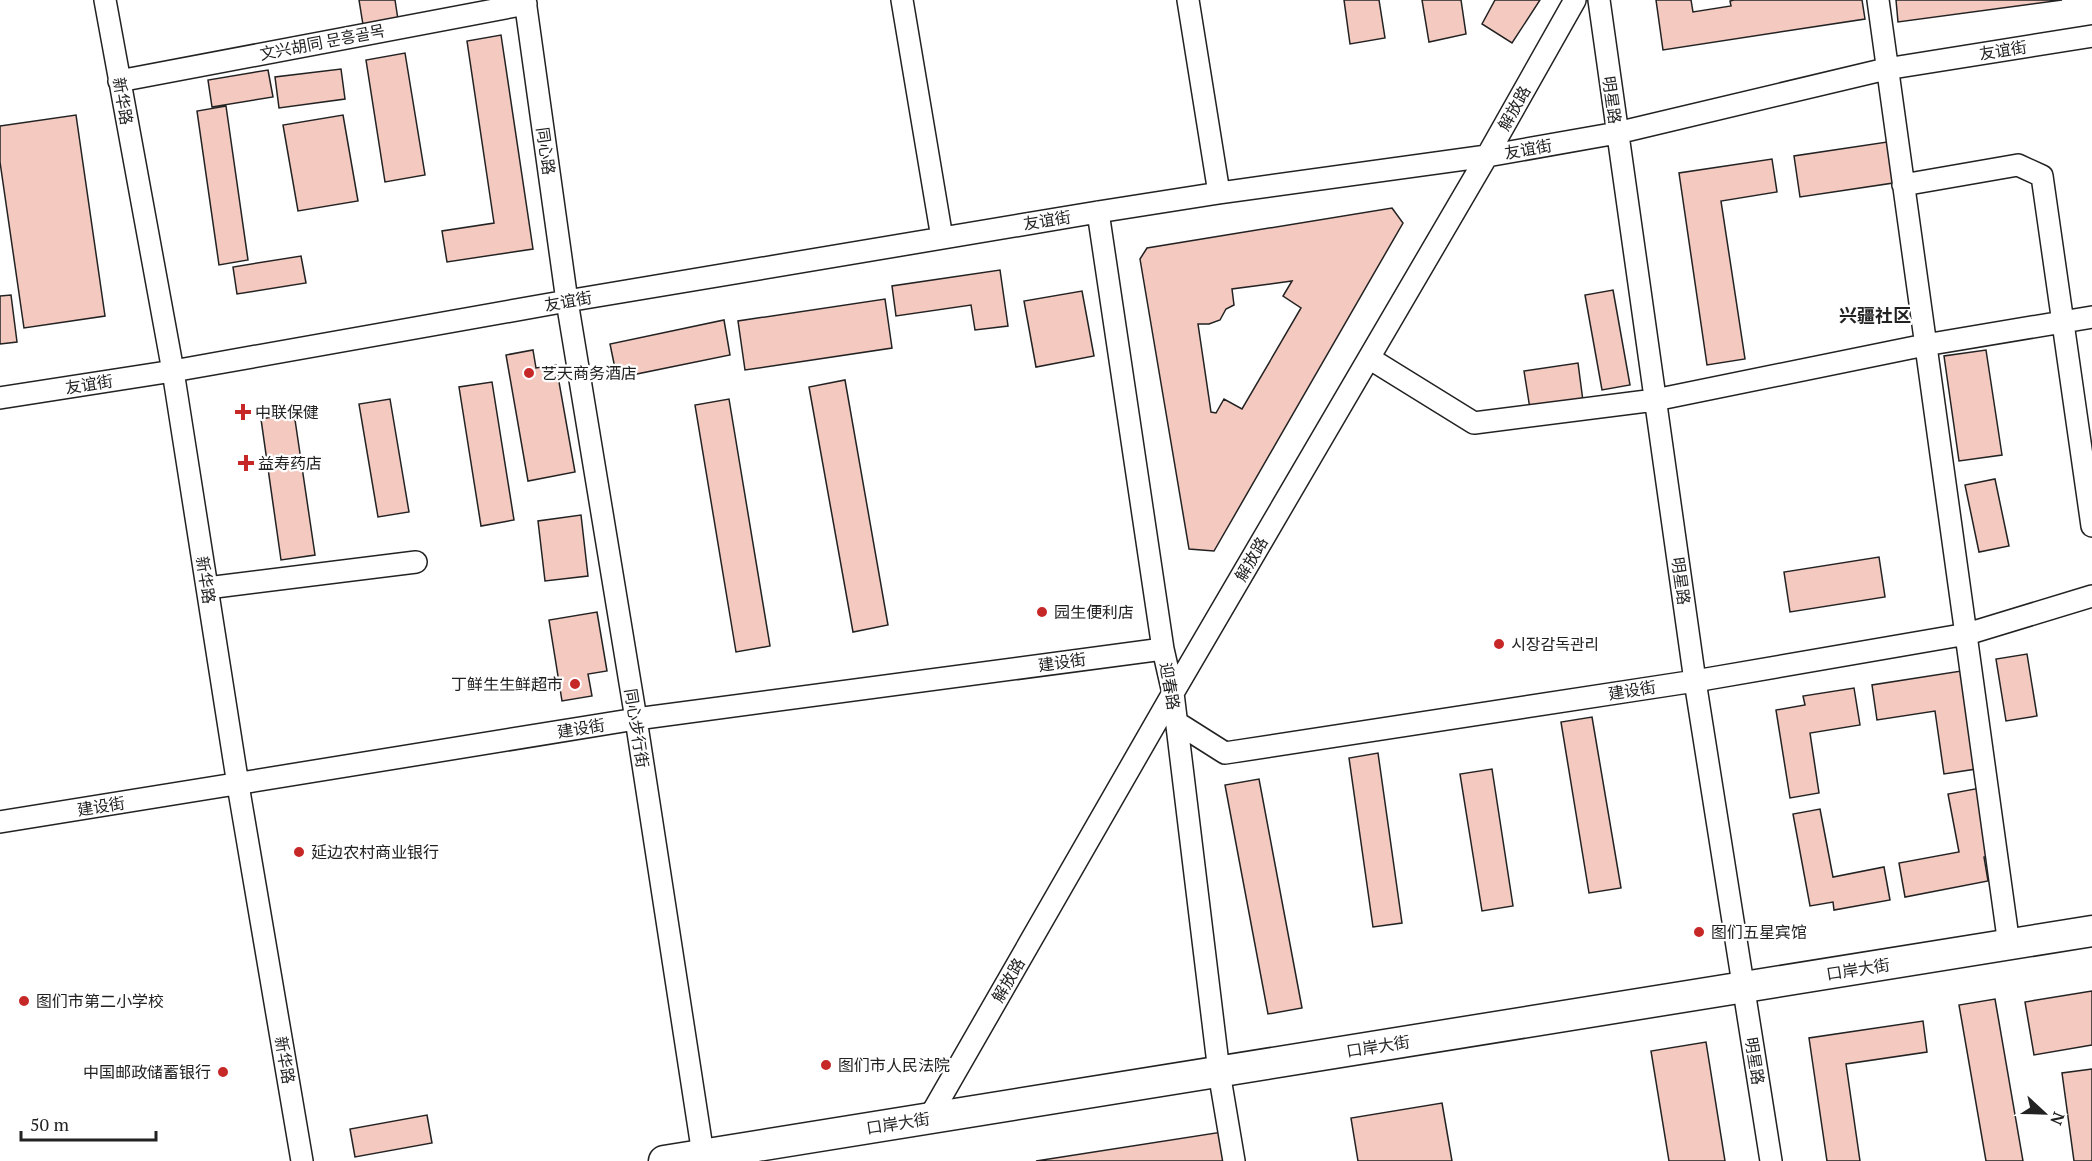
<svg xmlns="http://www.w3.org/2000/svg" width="2092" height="1161" viewBox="0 0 2092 1161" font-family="'PT Serif','Noto Sans SC','Noto Sans KR',serif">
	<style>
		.building { fill: #f3c9c0; stroke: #222; stroke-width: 1.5; fill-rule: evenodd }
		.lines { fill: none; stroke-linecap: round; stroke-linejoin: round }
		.minor-casing { stroke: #222; stroke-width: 24 }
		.highway-casing { stroke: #222; stroke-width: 33 }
		.minor { stroke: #fff; stroke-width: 21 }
		.highway { stroke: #fff; stroke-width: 30 }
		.poi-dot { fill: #c62828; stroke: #fff; stroke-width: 2 }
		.labels { text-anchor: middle; stroke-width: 4.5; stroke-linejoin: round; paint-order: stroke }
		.street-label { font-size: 16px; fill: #222; stroke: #fff }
		.poi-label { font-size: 16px; fill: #222; stroke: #fff; text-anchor: start }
		.neighbourhood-label { font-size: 18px; font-weight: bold; fill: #222; stroke: #fff }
	</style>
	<rect width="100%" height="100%" fill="#fff"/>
	<!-- building -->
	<path class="building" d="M359,0H395L399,26L364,31Z
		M1344,0H1379L1385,38L1350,44Z
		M1422,0H1461L1466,34L1429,42Z
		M1495,0H1540L1512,43L1482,24Z
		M1656,0H1691L1693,12L1731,6L1730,1L1734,0H1862L1865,19L1663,50Z
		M1896,0H2062L1898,22Z
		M501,35L533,249L447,262L442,231L494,223L467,41Z
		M405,53L425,175L385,182L366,60Z
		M341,69L345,99L279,108L275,77Z
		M268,70L273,97L212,107L208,80Z
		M226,106L248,260L219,265L197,111Z
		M76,115L105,316L24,328L0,162V126Z
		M343,115L358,201L298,211L283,125Z
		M1887,142L1893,183L1800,197L1794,156Z
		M1772,159L1777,192L1721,201L1745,359L1707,365L1679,173Z
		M1392,208L1403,223L1214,551L1189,549L1140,259L1147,248ZM1292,281L1283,296L1301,308L1242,409L1224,399L1216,413L1211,412L1198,324H1209L1220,320L1226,309L1234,305L1232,289Z
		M301,256L306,283L237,294L233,267Z
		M1000,270L1008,326L975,330L971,305L896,316L892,286Z
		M1613,290L1630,385L1602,390L1585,295Z
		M1082,291L1094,356L1036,367L1024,301Z
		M11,295L17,342L0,344V296Z
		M885,299L892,348L745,370L738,321Z
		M724,320L730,355L617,378L610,344Z
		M533,350L536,368L556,365L575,472L528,481L506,355Z
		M1986,350L2002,455L1959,461L1944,356Z
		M1578,363L1583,401L1530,409L1524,371Z
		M845,380L888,625L853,632L809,387Z
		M492,382L514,520L481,526L459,387Z
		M390,399L409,512L378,517L359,404Z
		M729,399L770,646L736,652L695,405Z
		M294,413L315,555L281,560L261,419Z
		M1995,479L2009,546L1979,552L1965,485Z
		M581,515L588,576L545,581L538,521Z
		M1879,557L1885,597L1790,612L1784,572Z
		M597,612L607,671L588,674L592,696L562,701L549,620Z
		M2027,654L2037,716L2006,721L1996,659Z
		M1961,671L1976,769L1944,774L1935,711L1877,720L1872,685Z
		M1854,688L1860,725L1810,733L1819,793L1790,798L1776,710L1805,705L1803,696Z
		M1592,717L1621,888L1589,893L1561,722Z
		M1378,753L1402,923L1373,927L1349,758Z
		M1492,769L1513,906L1482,911L1460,774Z
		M1259,779L1302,1008L1268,1014L1225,785Z
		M1980,788L1993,855L1984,857L1988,881L1905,897L1899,863L1959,852L1948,794Z
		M1820,809L1833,877L1884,867L1890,900L1834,910L1833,902L1810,906L1793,814Z
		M2092,991V1045L2034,1055L2025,1002Z
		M1995,999L2023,1161H1986L1959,1005Z
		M1923,1021L1927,1052L1846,1064L1860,1161H1827L1809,1038Z
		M1706,1042L1725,1161H1669L1651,1051Z
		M2092,1069V1161H2074L2062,1073Z
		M1442,1103L1452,1161H1358L1351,1118Z
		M427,1115L432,1143L355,1157L350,1129Z
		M1222,1132L1226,1161H1036Z"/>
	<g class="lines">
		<!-- minor casing -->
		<g class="minor-casing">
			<path id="minor" d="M105,0L173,371L238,785L302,1161
				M525,0L567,301L636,719L704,1161
				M902,0L942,238
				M1188,0L1219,193
				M1599,0L1695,681L1771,1161
				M1878,0L2009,945
				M119,81L526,4
				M1903,185L2018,165L2042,176L2092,526
				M1098,212L1163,649L1173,693L1219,1072L1234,1161
				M1369,358L1474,423L1655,400L1925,345L2092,317
				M0,398L173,371L567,301L1098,212L1219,193L1487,156L1617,133L1886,69L2092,36
				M207,588L416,562
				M1176,722L1225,753L1695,681L1967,634L2092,596
				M0,822L636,719L1163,649
				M929,1118L1173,693L1487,156L1575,0"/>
		</g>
		<!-- highway casing -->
		<g class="highway-casing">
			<path id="highway" d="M664,1161L2092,931"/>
		</g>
		<!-- minor -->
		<use href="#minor" class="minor"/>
		<!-- highway -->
		<use href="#highway" class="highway"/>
	</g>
	<!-- markers -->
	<g class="poi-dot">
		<circle cx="529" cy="373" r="6"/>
		<path d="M240 403h6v6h6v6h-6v6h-6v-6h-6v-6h6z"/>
		<path d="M243 454h6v6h6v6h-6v6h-6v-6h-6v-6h6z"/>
		<circle cx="1042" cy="612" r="6"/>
		<circle cx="1499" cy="644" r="6"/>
		<circle cx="575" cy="684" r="6"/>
		<circle cx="299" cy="852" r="6"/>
		<circle cx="1699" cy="932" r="6"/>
		<circle cx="24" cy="1001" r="6"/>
		<circle cx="826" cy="1065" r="6"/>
		<circle cx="223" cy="1072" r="6"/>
	</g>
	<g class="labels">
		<!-- street labels -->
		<g class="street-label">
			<text transform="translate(322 42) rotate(-11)" y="6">文兴胡同 문흥골목</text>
			<text transform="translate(2003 50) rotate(-9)" y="6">友谊街</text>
			<text transform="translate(1612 100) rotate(82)" y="6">明星路</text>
			<text transform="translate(123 101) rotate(80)" y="6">新华路</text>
			<text transform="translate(1514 108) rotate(-61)" y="6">解放路</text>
			<text transform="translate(1528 149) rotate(-10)" y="6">友谊街</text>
			<text transform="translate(546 151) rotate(82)" y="6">同心路</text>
			<text transform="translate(1047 220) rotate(-9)" y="6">友谊街</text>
			<text transform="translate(568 301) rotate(-10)" y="6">友谊街</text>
			<text transform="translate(89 384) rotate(-9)" y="6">友谊街</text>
			<text transform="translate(1251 559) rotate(-60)" y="6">解放路</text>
			<text transform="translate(206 580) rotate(81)" y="6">新华路</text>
			<text transform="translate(1681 581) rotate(82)" y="6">明星路</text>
			<text transform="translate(1062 662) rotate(-8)" y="6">建设街</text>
			<text transform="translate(1170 686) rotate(80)" y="6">迎春路</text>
			<text transform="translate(1632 690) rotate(-9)" y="6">建设街</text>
			<text transform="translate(581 728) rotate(-9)" y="6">建设街</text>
			<text transform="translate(637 728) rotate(81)" y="6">同心步行街</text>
			<text transform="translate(101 806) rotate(-9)" y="6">建设街</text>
			<text transform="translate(1858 969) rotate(-9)" y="6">口岸大街</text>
			<text transform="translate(1008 980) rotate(-60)" y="6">解放路</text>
			<text transform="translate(1378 1046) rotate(-9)" y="6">口岸大街</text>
			<text transform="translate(285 1060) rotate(80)" y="6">新华路</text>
			<text transform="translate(1755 1061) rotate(81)" y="6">明星路</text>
			<text transform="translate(898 1123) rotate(-9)" y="6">口岸大街</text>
		</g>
		<!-- poi labels -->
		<g class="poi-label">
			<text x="541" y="379">艺天商务酒店</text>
			<text x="255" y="418">中联保健</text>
			<text x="258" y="469">益寿药店</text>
			<text x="1054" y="618">园生便利店</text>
			<text x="1511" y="650">시장감독관리</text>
			<text x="563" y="690" text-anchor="end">丁鲜生生鲜超市</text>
			<text x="311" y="858">延边农村商业银行</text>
			<text x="1711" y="938">图们五星宾馆</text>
			<text x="36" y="1007">图们市第二小学校</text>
			<text x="838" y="1071">图们市人民法院</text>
			<text x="211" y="1078" text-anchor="end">中国邮政储蓄银行</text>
		</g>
		<!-- neighbourhood labels -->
		<g class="neighbourhood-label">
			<text x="1875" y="322">兴疆社区</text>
		</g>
	</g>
	<!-- north arrow -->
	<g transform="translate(2044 1113) rotate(112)" stroke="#ffffff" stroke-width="4.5" paint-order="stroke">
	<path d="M0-4.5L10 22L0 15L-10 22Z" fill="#222222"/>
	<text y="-9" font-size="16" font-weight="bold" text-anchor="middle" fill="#222222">N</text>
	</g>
	<!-- scale -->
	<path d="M21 1131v9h135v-9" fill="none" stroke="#222222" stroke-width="3"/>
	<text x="30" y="1131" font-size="18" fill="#222222" stroke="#ffffff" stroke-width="4.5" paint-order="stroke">50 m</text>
</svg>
